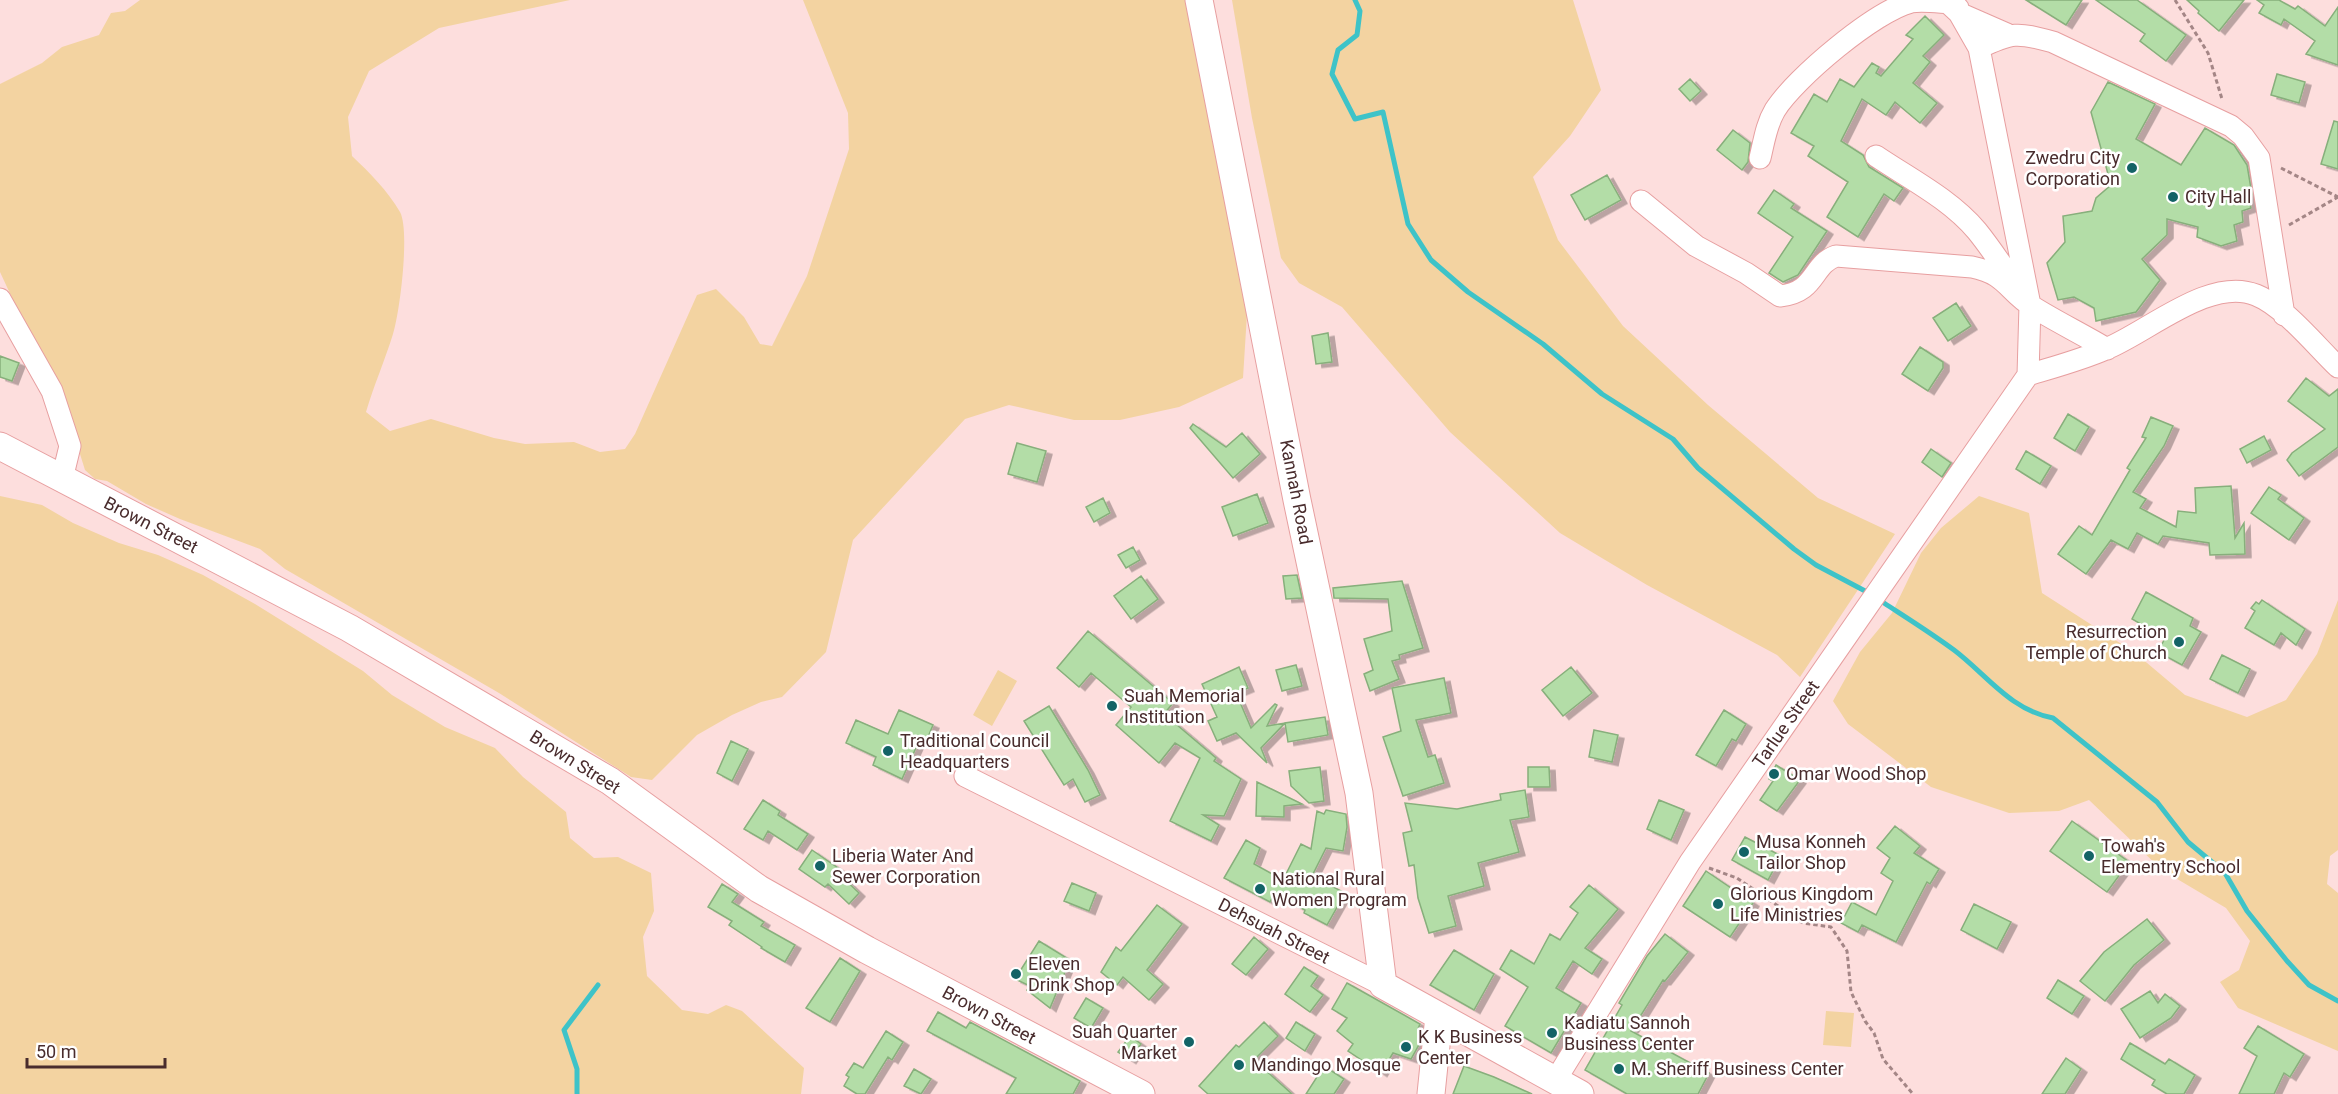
<svg xmlns="http://www.w3.org/2000/svg" width="2338" height="1094" viewBox="0 0 2338 1094" font-family="Roboto,sans-serif">
	<style>
		.green { fill: #f3d3a1 }
		.lines { fill: none; stroke-linecap: round; stroke-linejoin: round }
		.stream { stroke: #3ec3c8; stroke-width: 5 }
		.building { fill: #b3dda7; stroke: #87af7b; stroke-width: 1.5; filter: url(#shadow) }
		.minor-casing { stroke: #e79fa0; stroke-width: 23 }
		.tertiary-casing { stroke: #e79fa0; stroke-width: 29 }
		.path { stroke: #a48686; stroke-width: 3; stroke-dasharray: 4.5 3; stroke-linecap: butt }
		.minor { stroke: #fff; stroke-width: 21 }
		.tertiary { stroke: #fff; stroke-width: 27 }
		.poi-dot { fill: #136366; stroke: #fff; stroke-width: 2 }
		.labels { text-anchor: middle; stroke-width: 5; stroke-linejoin: round; paint-order: stroke }
		.poi-label { font-size: 18px; fill: #492c2d; stroke: #fff; text-anchor: start }
		.street-label { font-size: 18px; fill: #492c2d; stroke: #fff }
	</style>
	<defs>
		<filter id="shadow"><feDropShadow dx="6" dy="3.5" stdDeviation="0" flood-color="#0004"/></filter>
	</defs>
	<rect width="100%" height="100%" fill="#fddedd"/>
	<!-- green -->
	<path class="green" d="M140,0H570L439,28L369,71L348,117L352,156C369,172 388,191 400,212C410,230 400,312 393,334C385,360 374,385 366,412L390,431L431,419L494,438L525,444L574,442L600,452L625,449L635,434L697,295L716,289L744,317L760,344L772,346L807,276L849,149L848,113L803,0H1189L1207,111L1248,298L1243,378L1179,407L1120,420H1074L1009,405L965,419L853,540L826,652L782,697L761,702L732,715L697,735L652,780L631,777L499,693L285,569L260,549L180,519L146,504L107,481L95,479L85,470L71,425L0,272V84L42,63L62,47L99,35L111,13L125,11Z
		M1232,0H1573L1601,90L1570,136L1533,177L1558,240L1623,326L1708,405L1818,498L1895,534L1800,677L1777,655L1647,585L1560,533L1450,432L1342,307L1299,283L1281,258L1252,118Z
		M0,496L42,505L73,523L119,543L158,555L203,575L255,604L363,671L392,695L445,727L495,748L523,777L566,812L570,838L594,858L618,857L651,873L654,911L643,937L647,976L682,1010L708,1014L726,1005L742,1011L804,1068L801,1094H0Z
		M1979,496L2029,513L2042,593L2134,652L2185,695L2247,717L2286,700L2317,654L2338,600V850L2330,856L2327,884L2338,893V1051L2238,1008L2220,982L2239,970L2250,941L2226,908L2162,870L2089,800L2059,811L2009,813L1931,787L1848,724L1833,701L1860,652L1892,613L1921,553L1941,528Z
		M998,670L1017,681L992,726L973,715Z
		M1826,1011L1854,1013L1851,1047L1823,1045Z"/>
	<g class="lines">
		<!-- stream -->
		<path class="stream" d="M1355,0L1360,11L1357,35L1338,50L1332,74L1355,119L1383,112L1408,224L1431,260L1468,292L1543,344L1602,394L1673,439L1698,468L1794,549L1816,565L1867,592
			M1884,603C1907,618 1931,633 1954,650C1986,674 2010,710 2053,718L2157,802L2188,842L2225,873L2247,911L2287,961L2309,985L2338,1001
			M577,1094V1069L564,1030L598,985"/>
	</g>
	<!-- building -->
	<path class="building" d="M2026,0H2082L2066,25Z
		M2096,0H2137L2186,35L2166,61L2140,41L2145,34Z
		M2187,0H2244L2219,31L2198,13L2199,11Z
		M2257,0H2279L2295,9L2298,6L2325,26L2338,7V65L2306,54L2315,41L2284,19L2281,25L2259,13L2264,5Z
		M1925,16L1944,35L1923,56L1930,62L1913,83L1937,103L1920,123L1895,102L1886,115L1862,99L1841,141L1863,155L1869,167L1903,188L1894,201L1884,194L1858,237L1827,217L1848,182L1808,156L1814,146L1791,133L1814,94L1827,102L1840,79L1854,87L1872,63L1879,67L1876,73L1881,76L1913,39L1906,35Z
		M2277,74L2305,82L2299,103L2271,95Z
		M1690,79L1701,91L1690,101L1679,89Z
		M2108,82L2155,104L2136,139L2181,165L2205,128L2234,145L2247,165L2252,195L2248,196L2251,208L2242,211L2243,222L2234,225L2237,241L2221,246L2197,237L2198,227L2167,219V235L2142,259L2160,280L2136,312L2096,321L2094,308L2074,297L2058,300L2047,263L2065,242L2063,216L2092,211L2096,198L2111,185L2091,112Z
		M2334,121L2338,122V169L2321,164Z
		M1733,130L1750,143L1748,162L1742,170L1717,150Z
		M1607,175L1621,200L1585,220L1571,195Z
		M1774,190L1794,204L1791,208L1827,231L1798,275L1783,282L1769,273L1793,237L1758,213Z
		M1956,303L1971,326L1948,341L1933,318Z
		M1328,333L1332,362L1316,364L1312,336Z
		M1920,347L1943,362V368L1928,391L1902,374Z
		M0,356L19,363L12,381L0,377Z
		M2306,378L2329,396L2338,389V447L2299,476L2287,460L2292,453L2325,429L2288,401Z
		M2068,414L2089,427L2075,451L2054,438Z
		M2151,417L2173,426L2164,446L2133,492L2146,499L2140,508L2176,527L2178,511L2196,513L2195,488L2231,486L2235,538L2244,523L2245,554L2210,555L2209,543L2163,536L2158,544L2137,533L2128,549L2111,540L2086,574L2058,554L2079,526L2092,535L2130,470L2127,468L2146,438L2142,437Z
		M1193,424L1226,447L1242,433L1260,454L1233,478L1190,428Z
		M2264,436L2271,450L2247,463L2240,449Z
		M1017,443L1046,451L1037,482L1008,474Z
		M1931,449L1951,463L1942,477L1922,462Z
		M2026,451L2051,466L2040,484L2016,469Z
		M2269,487L2281,495L2278,499L2304,518L2289,540L2251,513Z
		M1257,494L1268,523L1233,536L1222,507Z
		M1103,498L1110,513L1094,522L1086,507Z
		M1133,547L1140,560L1126,568L1118,555Z
		M1297,575L1302,598L1286,599L1283,576Z
		M1141,576L1158,599L1131,619L1114,596Z
		M1402,581L1423,648L1399,655L1400,659L1392,661L1399,679L1370,691L1364,674L1373,670L1364,639L1392,631L1388,599L1334,598L1333,588Z
		M2146,592L2193,618L2190,626L2201,632L2182,665L2158,652L2165,638L2132,619Z
		M2262,600L2305,629L2296,645L2281,633L2274,645L2245,628L2255,611L2251,608L2256,602L2259,604Z
		M1088,631L1173,703L1164,714L1216,758L1214,761L1241,779L1224,816L1203,815L1219,825L1211,841L1170,821L1200,758L1175,743L1159,763L1116,725L1131,707L1091,673L1079,687L1057,668Z
		M2222,655L2250,669L2238,693L2210,679Z
		M1296,665L1302,686L1282,691L1276,670Z
		M1239,667L1248,688L1236,693L1251,728L1275,704L1277,705L1267,726L1285,723L1261,748L1267,763L1236,733L1217,741L1208,721L1217,717L1202,684Z
		M1571,667L1592,693L1563,716L1542,690Z
		M1444,678L1451,713L1416,720L1428,757L1435,755L1444,783L1403,796L1383,737L1401,731L1392,688Z
		M1049,706L1088,770L1100,795L1085,802L1073,779L1064,785L1024,721Z
		M899,710L933,725L925,744L919,741L902,779L873,765L876,757L846,743L856,720L888,734Z
		M1724,710L1746,724L1736,741L1732,739L1716,766L1696,755Z
		M1325,717L1328,735L1288,742L1285,723Z
		M1594,730L1618,735L1612,762L1589,757Z
		M731,741L748,749L732,781L717,773Z
		M1776,765L1800,780L1777,811L1760,800L1773,781L1769,779Z
		M1320,767L1324,801L1309,803L1291,786L1289,771Z
		M1528,767H1549L1550,787H1528Z
		M1257,782L1302,804L1284,806V817L1256,816Z
		M1525,790L1529,817L1510,820L1519,852L1478,863L1484,886L1448,896L1456,926L1429,933L1418,898L1414,865L1409,866L1403,833L1412,831L1405,803L1457,809L1501,800L1500,794Z
		M763,800L780,811L778,815L808,834L797,850L768,831L763,840L744,829Z
		M1659,800L1684,810L1671,840L1647,829Z
		M1326,810L1346,814L1347,827L1343,851L1326,848L1312,876L1345,893L1327,925L1304,913L1305,910L1274,894L1270,902L1224,878L1246,840L1260,848L1254,864L1283,880L1301,844L1311,849L1317,811L1324,814Z
		M2072,821L2129,862L2107,892L2050,851Z
		M1895,826L1920,846L1914,853L1939,869L1930,884L1927,882L1896,942L1862,925L1858,932L1841,923L1852,902L1876,915L1893,881L1881,873L1890,858L1877,848Z
		M1745,837L1781,856L1768,880L1732,860Z
		M812,850L838,868L836,871L859,893L849,904L828,884L825,887L799,869Z
		M1706,871L1753,903L1730,937L1683,906Z
		M1072,883L1096,893L1089,911L1064,901Z
		M722,884L738,894L732,902L764,922L761,926L795,945L785,962L761,948L762,947L729,925L732,921L708,907Z
		M1589,885L1618,909L1585,948L1602,959L1592,974L1573,961L1556,988L1581,1003L1551,1053L1505,1026L1528,987L1500,969L1511,950L1534,964L1550,934L1560,940L1578,913L1570,907Z
		M1974,904L2011,922L1997,949L1961,930Z
		M1157,905L1182,924L1147,970L1163,984L1149,1000L1123,977L1117,985L1101,972L1116,947L1121,951Z
		M2147,919L2164,940L2134,965L2105,1001L2080,981L2104,952Z
		M1665,934L1688,952L1665,981L1663,980L1631,1031L1709,1073L1698,1094H1627L1585,1070L1622,1005L1619,1003L1647,956Z
		M1254,937L1268,949L1246,975L1232,964Z
		M1039,941L1070,960L1050,1008L1027,990L1030,986L1015,979Z
		M1454,950L1494,974L1474,1010L1430,985Z
		M840,958L860,971L830,1022L806,1008Z
		M1304,967L1318,976L1311,986L1323,995L1310,1012L1285,994Z
		M2058,980L2084,996L2072,1014L2047,998Z
		M1347,983L1420,1024L1418,1029L1422,1031L1421,1041L1411,1059L1393,1053L1381,1073L1348,1051L1353,1044L1337,1031L1347,1018L1332,1009Z
		M2150,991L2158,1003L2165,994L2180,1006L2171,1018L2140,1038L2121,1009Z
		M1086,998L1103,1008L1091,1028L1074,1018Z
		M938,1012L966,1028L970,1022L1080,1081L1073,1094H1006L1016,1078L927,1031Z
		M1264,1022L1278,1036L1254,1060L1292,1094H1208L1199,1086L1236,1045L1239,1047Z
		M1296,1022L1315,1034L1305,1051L1286,1038Z
		M2258,1026L2304,1054L2290,1077L2284,1073L2274,1094H2239L2257,1056L2244,1048Z
		M886,1031L903,1042L892,1060L888,1057L865,1094H857L844,1086L849,1077L846,1075L854,1063L863,1068Z
		M1130,1036L1141,1044L1130,1060L1118,1052Z
		M2130,1043L2165,1064L2169,1059L2195,1075L2184,1094H2167L2152,1085L2155,1080L2121,1059Z
		M2066,1058L2081,1069L2065,1094H2042Z
		M1324,1066L1344,1079L1334,1094H1306Z
		M1464,1066L1494,1077L1532,1094H1453Z
		M914,1069L931,1079L921,1094L904,1086Z"/>
	<g class="lines">
		<!-- minor casing -->
		<g class="minor-casing">
			<path id="minor" d="M1945,0L1959,13L1979,48C2012,32 2017,32 2053,42L2231,126L2243,136L2259,158L2284,315
				M1958,8L1959,13L2007,34
				M1979,48L2030,305L2028,375
				M1876,156C1910,179 1950,199 1977,231C1990,247 2001,264 2013,281
				M1760,158C1764,142 1766,125 1775,110C1795,78 1875,11 1911,2C1922,0 1936,2 1948,3
				M1641,201L1696,246L1746,273L1780,296C1817,292 1811,265 1836,256L1972,267C2007,274 2007,291 2033,307C2057,322 2082,334 2107,349
				M0,299L52,391L70,446L62,479
				M2028,375C2054,367 2081,360 2106,349C2148,332 2210,276 2256,295C2284,306 2316,346 2338,367
				M965,776L1383,985
				M1555,1081L1690,862L2028,375"/>
		</g>
		<!-- tertiary casing -->
		<g class="tertiary-casing">
			<path id="tertiary" d="M1199,0L1297,500L1359,793L1383,985L1580,1094
				M0,446L349,628L610,781L759,889L867,950L1141,1094
				M1431,1094L1439,1016"/>
		</g>
		<!-- path -->
		<path class="path" d="M2175,0L2208,53L2222,99
			M2281,168L2338,197
			M2289,225L2338,197
			M1709,868L1737,878L1803,923L1831,927L1847,951L1851,992L1865,1021L1874,1033L1883,1059L1913,1094"/>
		<!-- minor -->
		<use href="#minor" class="minor"/>
		<!-- tertiary -->
		<use href="#tertiary" class="tertiary"/>
	</g>
	<!-- markers -->
	<g class="poi-dot">
		<circle cx="2132" cy="168" r="6"/>
		<circle cx="2173" cy="197" r="6"/>
		<circle cx="2179" cy="642" r="6"/>
		<circle cx="1112" cy="706" r="6"/>
		<circle cx="888" cy="751" r="6"/>
		<circle cx="1774" cy="774" r="6"/>
		<circle cx="1744" cy="852" r="6"/>
		<circle cx="2089" cy="856" r="6"/>
		<circle cx="820" cy="866" r="6"/>
		<circle cx="1260" cy="889" r="6"/>
		<circle cx="1718" cy="904" r="6"/>
		<circle cx="1016" cy="974" r="6"/>
		<circle cx="1552" cy="1033" r="6"/>
		<circle cx="1189" cy="1042" r="6"/>
		<circle cx="1406" cy="1047" r="6"/>
		<circle cx="1239" cy="1065" r="6"/>
		<circle cx="1619" cy="1069" r="6"/>
	</g>
	<g class="labels">
		<!-- poi labels -->
		<g class="poi-label">
			<text x="2120" y="164" text-anchor="end">Zwedru City<tspan x="2120" dy="21">Corporation</tspan></text>
			<text x="2185" y="203">City Hall</text>
			<text x="2167" y="638" text-anchor="end">Resurrection<tspan x="2167" dy="21">Temple of Church</tspan></text>
			<text x="1124" y="702">Suah Memorial<tspan x="1124" dy="21">Institution</tspan></text>
			<text x="900" y="747">Traditional Council<tspan x="900" dy="21">Headquarters</tspan></text>
			<text x="1786" y="780">Omar Wood Shop</text>
			<text x="1756" y="848">Musa Konneh<tspan x="1756" dy="21">Tailor Shop</tspan></text>
			<text x="2101" y="852">Towah's<tspan x="2101" dy="21">Elementry School</tspan></text>
			<text x="832" y="862">Liberia Water And<tspan x="832" dy="21">Sewer Corporation</tspan></text>
			<text x="1272" y="885">National Rural<tspan x="1272" dy="21">Women Program</tspan></text>
			<text x="1730" y="900">Glorious Kingdom<tspan x="1730" dy="21">Life Ministries</tspan></text>
			<text x="1028" y="970">Eleven<tspan x="1028" dy="21">Drink Shop</tspan></text>
			<text x="1564" y="1029">Kadiatu Sannoh<tspan x="1564" dy="21">Business Center</tspan></text>
			<text x="1177" y="1038" text-anchor="end">Suah Quarter<tspan x="1177" dy="21">Market</tspan></text>
			<text x="1418" y="1043">K K Business<tspan x="1418" dy="21">Center</tspan></text>
			<text x="1251" y="1071">Mandingo Mosque</text>
			<text x="1631" y="1075">M. Sheriff Business Center</text>
		</g>
		<!-- street labels -->
		<g class="street-label">
			<text transform="translate(1296 492) rotate(79)" y="6">Kannah Road</text>
			<text transform="translate(151 525) rotate(27)" y="6">Brown Street</text>
			<text transform="translate(1786 724) rotate(-55)" y="6">Tarlue Street</text>
			<text transform="translate(575 762) rotate(32)" y="6">Brown Street</text>
			<text transform="translate(1274 931) rotate(27)" y="6">Dehsuah Street</text>
			<text transform="translate(989 1015) rotate(28)" y="6">Brown Street</text>
		</g>
	</g>
	<!-- scale -->
	<path d="M27 1058v9h138v-9" fill="none" stroke="#492c2d" stroke-width="3"/>
	<text x="36" y="1058" font-size="18" fill="#492c2d" stroke="#ffffff" stroke-width="4.5" paint-order="stroke">50 m</text>
</svg>
